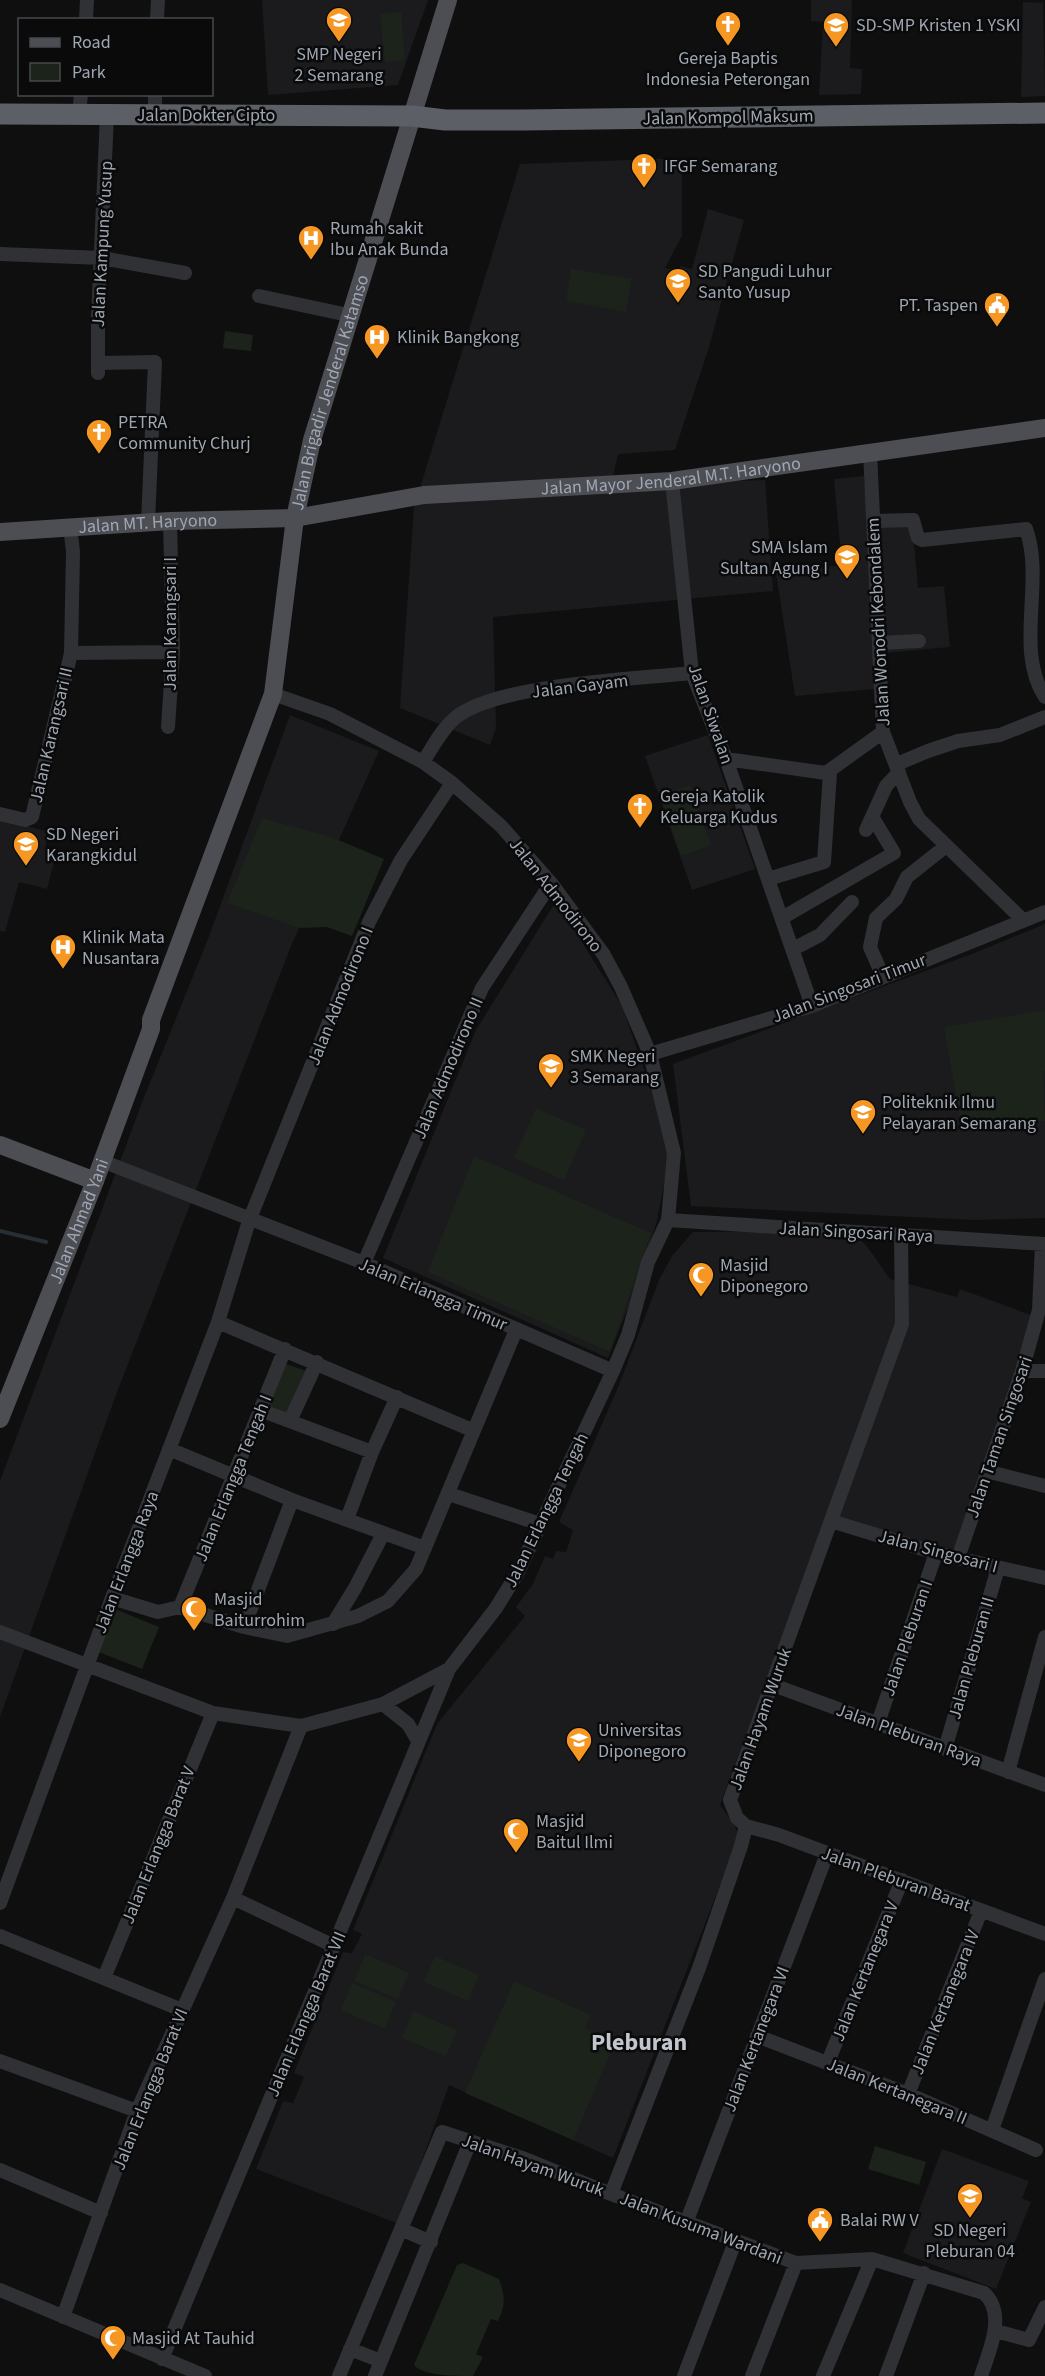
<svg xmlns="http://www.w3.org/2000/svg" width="1045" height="2376" viewBox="0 0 1045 2376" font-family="'Source Sans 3',sans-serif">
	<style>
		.built { fill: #1b1b1d }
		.green { fill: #1b231b }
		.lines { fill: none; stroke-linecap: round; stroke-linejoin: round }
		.stream { stroke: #252f34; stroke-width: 4 }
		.minor { stroke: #303135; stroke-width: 14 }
		.major { stroke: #4c4e54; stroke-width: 18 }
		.highway { stroke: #5c6066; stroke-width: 21 }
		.labels { text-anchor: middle; stroke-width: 5; stroke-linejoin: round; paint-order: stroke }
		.poi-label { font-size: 18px; fill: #9fa7b2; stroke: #0a0a0b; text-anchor: start }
		.street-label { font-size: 18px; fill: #9fa7b2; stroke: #0a0a0b }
		.district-label { font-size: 24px; font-weight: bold; fill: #c0c5ce; stroke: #0a0a0b }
	</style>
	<rect width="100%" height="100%" fill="#0f0f10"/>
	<!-- built -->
	<path class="built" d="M262,0H428L398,85L268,95Z
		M811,0H852L850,68L862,69L861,94L819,95L823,22L811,21Z
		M1043,0L1045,96L1021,97L1023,2L1042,3Z
		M682,158V236L665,268L679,271L680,266L692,269L708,209L744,220L709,347L675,450L618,454L611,485L765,480L773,591L493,617L496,728L490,745L400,708L414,507L520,164Z
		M864,476L869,525L912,522L918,588L944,586L950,647L884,653L886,688L795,696L776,573L842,565L834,479Z
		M290,715L379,751L291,946L117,1392L0,1717V1481L143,1100L208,939Z
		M708,735L755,869L692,890L645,756Z
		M0,819L49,832L45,847L57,851L47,889L19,882L5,932L0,931Z
		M556,901L622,1006L671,1147L657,1221L629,1305L608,1358L383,1258L476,1030Z
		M1045,924V1218L974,1220L691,1206L673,1064L977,952Z
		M850,1231L866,1245L890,1279L957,1297L960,1289L1036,1317L953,1552L829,1513L720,1805L735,1826L739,1837L613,2158L449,2085L399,2224L256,2169L283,2101L293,2103L304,2077L294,2073L343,1952L352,1953L362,1934L353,1930L437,1724L525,1616L516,1607L533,1584L545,1556L553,1559L556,1551L566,1552L573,1530L559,1522L619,1385L659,1280L672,1256L693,1232Z
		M942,2149L1029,2181L1022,2198L1031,2202L996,2289L903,2253Z"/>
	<!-- green -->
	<path class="green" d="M401,12L405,60L385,62L380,14Z
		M571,269L632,279L626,312L566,301Z
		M225,331L253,335L251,351L223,348Z
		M690,785L711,845L681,856L660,795Z
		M262,818L331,837L384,859L352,936L327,927L299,928L227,903Z
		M1045,1010V1071L1043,1072L1045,1121L976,1133L974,1122L961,1124L944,1027Z
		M536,1108L586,1130L564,1180L514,1158Z
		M474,1156L651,1233L610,1352L428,1272Z
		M283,1363L307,1371L290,1418L267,1410Z
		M115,1609L159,1627L142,1669L96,1651Z
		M365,1954L409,1973L398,1999L354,1981Z
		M435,1956L479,1975L468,2001L424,1982Z
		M514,1981L591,2015L585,2028L615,2042L573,2140L465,2093Z
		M352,1983L396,2002L385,2029L341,2010Z
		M413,2011L457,2030L446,2056L402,2038Z
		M875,2146L926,2162L919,2185L868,2169Z
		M463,2263L499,2279C505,2296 506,2304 498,2321L491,2319L476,2354L483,2357L473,2376C455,2376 423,2376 414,2365L457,2265Z"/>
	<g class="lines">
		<!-- stream -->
		<path class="stream" d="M0,1231L46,1242"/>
		<!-- minor -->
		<path class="minor" d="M86,20L87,0
			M157,20L158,0
			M79,115L81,94
			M155,115V94
			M0,254L102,258L185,273
			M259,296L348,315
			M98,363L155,362L148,522
			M98,373V317L107,115
			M870,452L883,732L910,802L919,819L1023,920
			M672,481L692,673L726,759L812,1006
			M873,521L913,520L918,538L922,540L1026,529C1045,581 1014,650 1045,697
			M879,643L919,641
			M71,653L173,652
			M168,727L173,652L170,521
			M726,759L826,773L883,732
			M423,762C433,747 441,730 455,718C496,684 636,679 692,673
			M897,764L928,751L958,741L1000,735L1045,717
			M0,814L25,820L32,817L71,653L73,552L70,526
			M866,830L886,786L899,772
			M768,879L824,862L830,773
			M782,918L894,853L873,818
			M793,949L820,935L852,902
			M883,977L870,947L876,918L896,899L907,877L946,846
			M650,1054L812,1006L1045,912
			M102,1161L364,1263L613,1371L628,1335L648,1262L668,1220L674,1153L650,1054L621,987L604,955L551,883L501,826L452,783L423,762L330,714L273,694
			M668,1220L1045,1244
			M364,1263L482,988L551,883
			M218,1322L472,1430
			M1022,1371H1045
			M260,1410L372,1452
			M290,1421L317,1362
			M169,1449L292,1500L425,1548
			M986,1471L1045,1486
			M449,1494L540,1524
			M347,1519L372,1452L397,1397
			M831,1521L936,1553L1045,1578
			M958,1558L1022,1371L1039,1310L1042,1244
			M112,1598L158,1612L180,1607L244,1627L287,1636L358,1616L388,1601L416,1569L516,1330
			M180,1607L285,1349
			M333,1624L355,1588L383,1534
			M244,1627L292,1500
			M0,1632L213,1713L301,1726L383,1704L449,1669L496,1608L517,1574L613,1371
			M773,1685L1045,1785
			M383,1704L408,1724L418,1741
			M878,1723L936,1553
			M945,1749L998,1568
			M1008,1772L1045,1637
			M746,1826L779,1835L1045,1934
			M233,1898L334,1946
			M0,1903L112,1598L218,1322L249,1221L369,922L401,860L452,783
			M0,1936L182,2010
			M104,1978L213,1713
			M757,2036L908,2094L1036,2150
			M0,2061L137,2111
			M828,2062L902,1880
			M908,2094L981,1911
			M992,2130L1045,1979
			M0,2170L101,2213
			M611,2194L796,2263L872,2259L984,2293C1007,2314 989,2351 981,2376
			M686,2223L827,1854
			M403,2230L431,2242
			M0,2290L205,2376
			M63,2317L137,2111L233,1898L301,1726
			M996,2331L1029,2340L1045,2307
			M350,2349L381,2361
			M162,2359L449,1669
			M339,2376L442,2132L525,2159L611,2194L699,1968L741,1846L746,1826L737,1818L730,1800L902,1324L901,1233
			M375,2376L470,2142
			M684,2376L735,2242
			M752,2376L796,2263
			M823,2376L872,2259
			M886,2376L924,2273"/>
		<!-- major -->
		<g class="major">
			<path id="s1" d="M0,532L170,521L295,518L424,495L672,481L1045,428"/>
			<path d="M0,1145L95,1181"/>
			<path id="s2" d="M0,1419L95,1181L151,1029V1020L273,694L295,518L312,440L448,0"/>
		</g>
		<!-- highway -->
		<path class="highway" d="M0,114L412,116L445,120H523L1045,113"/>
	</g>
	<!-- icons -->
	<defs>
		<g id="school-pin" transform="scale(1.35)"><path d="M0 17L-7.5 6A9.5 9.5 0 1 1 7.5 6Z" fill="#f59722" stroke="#0a0a0b"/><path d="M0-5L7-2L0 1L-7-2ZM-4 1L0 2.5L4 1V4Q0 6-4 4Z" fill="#fff"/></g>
		<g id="church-pin" transform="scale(1.35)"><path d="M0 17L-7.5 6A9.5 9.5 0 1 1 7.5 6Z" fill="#f59722" stroke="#0a0a0b"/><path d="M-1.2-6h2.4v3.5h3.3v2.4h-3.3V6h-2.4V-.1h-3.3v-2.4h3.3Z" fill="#fff"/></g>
		<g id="hospital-pin" transform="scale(1.35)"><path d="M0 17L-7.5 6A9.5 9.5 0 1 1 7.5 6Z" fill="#f59722" stroke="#0a0a0b"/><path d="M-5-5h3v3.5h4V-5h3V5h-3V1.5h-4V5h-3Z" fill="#fff"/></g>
		<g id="civic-pin" transform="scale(1.35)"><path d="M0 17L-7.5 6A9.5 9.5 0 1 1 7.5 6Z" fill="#f59722" stroke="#0a0a0b"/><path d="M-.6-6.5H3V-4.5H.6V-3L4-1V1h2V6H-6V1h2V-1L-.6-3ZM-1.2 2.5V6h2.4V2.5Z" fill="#fff"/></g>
		<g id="university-pin" transform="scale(1.35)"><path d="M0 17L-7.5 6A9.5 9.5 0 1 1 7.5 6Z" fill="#f59722" stroke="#0a0a0b"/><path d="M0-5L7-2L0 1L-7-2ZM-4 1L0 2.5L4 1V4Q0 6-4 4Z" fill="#fff"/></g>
		<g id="mosque-pin" transform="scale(1.35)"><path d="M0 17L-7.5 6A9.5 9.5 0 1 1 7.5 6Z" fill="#f59722" stroke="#0a0a0b"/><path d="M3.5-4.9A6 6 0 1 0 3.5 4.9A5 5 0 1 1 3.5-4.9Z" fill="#fff"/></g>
	</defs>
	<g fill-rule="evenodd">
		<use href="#school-pin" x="339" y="20"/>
		<use href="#church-pin" x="728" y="24"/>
		<use href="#school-pin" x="836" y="25"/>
		<use href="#church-pin" x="644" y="166"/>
		<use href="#hospital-pin" x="311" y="238"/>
		<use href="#school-pin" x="678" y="281"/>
		<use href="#civic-pin" x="997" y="305"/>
		<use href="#hospital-pin" x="377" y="337"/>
		<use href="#church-pin" x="99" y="432"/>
		<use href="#school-pin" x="847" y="557"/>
		<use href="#church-pin" x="640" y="806"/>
		<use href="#school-pin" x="26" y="844"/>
		<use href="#hospital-pin" x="63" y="947"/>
		<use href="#school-pin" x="551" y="1066"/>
		<use href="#university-pin" x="863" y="1112"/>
		<use href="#mosque-pin" x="701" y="1275"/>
		<use href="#mosque-pin" x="194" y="1609"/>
		<use href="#university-pin" x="579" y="1740"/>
		<use href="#mosque-pin" x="516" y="1831"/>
		<use href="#school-pin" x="970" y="2196"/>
		<use href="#civic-pin" x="820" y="2220"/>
		<use href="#mosque-pin" x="113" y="2338"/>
	</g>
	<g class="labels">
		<!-- poi labels -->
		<g class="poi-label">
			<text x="856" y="31">SD-SMP Kristen 1 YSKI</text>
			<text x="339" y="60" text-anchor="middle">SMP Negeri<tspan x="339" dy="21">2 Semarang</tspan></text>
			<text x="728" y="64" text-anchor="middle">Gereja Baptis<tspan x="728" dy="21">Indonesia Peterongan</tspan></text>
			<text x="664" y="172">IFGF Semarang</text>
			<text x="330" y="234">Rumah sakit<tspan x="330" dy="21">Ibu Anak Bunda</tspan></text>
			<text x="698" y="277">SD Pangudi Luhur<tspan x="698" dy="21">Santo Yusup</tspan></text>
			<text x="978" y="311" text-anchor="end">PT. Taspen</text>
			<text x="397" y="343">Klinik Bangkong</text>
			<text x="118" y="428">PETRA<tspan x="118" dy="21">Community Churj</tspan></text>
			<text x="828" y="553" text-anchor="end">SMA Islam<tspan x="828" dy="21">Sultan Agung I</tspan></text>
			<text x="660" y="802">Gereja Katolik<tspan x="660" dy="21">Keluarga Kudus</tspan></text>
			<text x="46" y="840">SD Negeri<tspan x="46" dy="21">Karangkidul</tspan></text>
			<text x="82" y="943">Klinik Mata<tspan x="82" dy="21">Nusantara</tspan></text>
			<text x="570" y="1062">SMK Negeri<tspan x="570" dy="21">3 Semarang</tspan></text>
			<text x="882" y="1108">Politeknik Ilmu<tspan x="882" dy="21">Pelayaran Semarang</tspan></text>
			<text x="720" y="1271">Masjid<tspan x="720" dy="21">Diponegoro</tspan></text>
			<text x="214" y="1605">Masjid<tspan x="214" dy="21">Baiturrohim</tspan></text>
			<text x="598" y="1736">Universitas<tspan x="598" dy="21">Diponegoro</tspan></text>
			<text x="536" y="1827">Masjid<tspan x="536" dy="21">Baitul Ilmi</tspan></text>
			<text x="840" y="2226">Balai RW V</text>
			<text x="970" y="2236" text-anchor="middle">SD Negeri<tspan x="970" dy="21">Pleburan 04</tspan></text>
			<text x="132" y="2344">Masjid At Tauhid</text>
		</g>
		<!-- street labels -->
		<g class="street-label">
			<text x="206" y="121">Jalan Dokter Cipto</text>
			<text transform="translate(728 117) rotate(-1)" y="6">Jalan Kompol Maksum</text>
			<text transform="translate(102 244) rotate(-87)" y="6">Jalan Kampung Yusup</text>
			<text dy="6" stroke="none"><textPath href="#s2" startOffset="1083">Jalan Brigadir Jenderal Katamso</textPath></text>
			<text dy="6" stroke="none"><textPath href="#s1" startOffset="674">Jalan Mayor Jenderal M.T. Haryono</textPath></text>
			<text dy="6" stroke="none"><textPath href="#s1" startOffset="148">Jalan MT. Haryono</textPath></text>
			<text transform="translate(878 622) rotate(-93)" y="6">Jalan Wonodri Kebondalem</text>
			<text transform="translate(170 624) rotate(-90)" y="6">Jalan Karangsari I</text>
			<text transform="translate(580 686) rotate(-7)" y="6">Jalan Gayam</text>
			<text transform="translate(711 714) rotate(71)" y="6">Jalan Siwalan</text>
			<text transform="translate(51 735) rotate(-77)" y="6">Jalan Karangsari II</text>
			<text transform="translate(556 895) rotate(52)" y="6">Jalan Admodirono</text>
			<text transform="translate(849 988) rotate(-21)" y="6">Jalan Singosari Timur</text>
			<text transform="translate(340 996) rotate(-68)" y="6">Jalan Admodirono I</text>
			<text transform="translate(448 1068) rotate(-67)" y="6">Jalan Admodirono II</text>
			<text dy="6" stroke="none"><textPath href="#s2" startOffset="213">Jalan Ahmad Yani</textPath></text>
			<text transform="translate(856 1232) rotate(3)" y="6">Jalan Singosari Raya</text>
			<text transform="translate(433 1294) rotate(23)" y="6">Jalan Erlangga Timur</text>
			<text transform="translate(999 1437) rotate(-71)" y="6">Jalan Taman Singosari</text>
			<text transform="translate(233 1478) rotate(-68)" y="6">Jalan Erlangga Tengah I</text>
			<text transform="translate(546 1510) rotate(-64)" y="6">Jalan Erlangga Tengah</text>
			<text transform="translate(938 1551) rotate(15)" y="6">Jalan Singosari I</text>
			<text transform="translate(126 1562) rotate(-69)" y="6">Jalan Erlangga Raya</text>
			<text transform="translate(907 1638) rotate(-71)" y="6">Jalan Pleburan I</text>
			<text transform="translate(971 1658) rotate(-74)" y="6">Jalan Pleburan II</text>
			<text transform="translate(760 1719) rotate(-70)" y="6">Jalan Hayam Wuruk</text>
			<text transform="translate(909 1735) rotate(20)" y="6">Jalan Pleburan Raya</text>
			<text transform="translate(158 1845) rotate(-68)" y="6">Jalan Erlangga Barat V</text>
			<text transform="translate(896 1879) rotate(20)" y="6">Jalan Pleburan Barat</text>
			<text transform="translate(865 1971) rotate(-68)" y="6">Jalan Kertanegara V</text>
			<text transform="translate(945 2002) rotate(-68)" y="6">Jalan Kertanegara IV</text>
			<text transform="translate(306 2014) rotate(-67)" y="6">Jalan Erlangga Barat VII</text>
			<text transform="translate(756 2039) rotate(-69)" y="6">Jalan Kertanegara VI</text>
			<text transform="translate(150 2089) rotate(-68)" y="6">Jalan Erlangga Barat VI</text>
			<text transform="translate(897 2091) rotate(22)" y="6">Jalan Kertanegara II</text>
			<text transform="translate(533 2165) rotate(20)" y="6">Jalan Hayam Wuruk</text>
			<text transform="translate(701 2228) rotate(21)" y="6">Jalan Kusuma Wardani</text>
		</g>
		<!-- district labels -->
		<g class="district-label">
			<text x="639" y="2050">Pleburan</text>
		</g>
	</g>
	<!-- legend -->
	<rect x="18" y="18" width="195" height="78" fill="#0a0a0b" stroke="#46494e" stroke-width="1.5"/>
	<rect x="30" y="38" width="30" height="9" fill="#4c4e54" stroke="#46494e" stroke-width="1.5"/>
	<text x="72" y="48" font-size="18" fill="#9fa7b2">Road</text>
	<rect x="30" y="63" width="30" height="18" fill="#1b231b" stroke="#46494e" stroke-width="1.5"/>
	<text x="72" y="78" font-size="18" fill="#9fa7b2">Park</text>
</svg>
